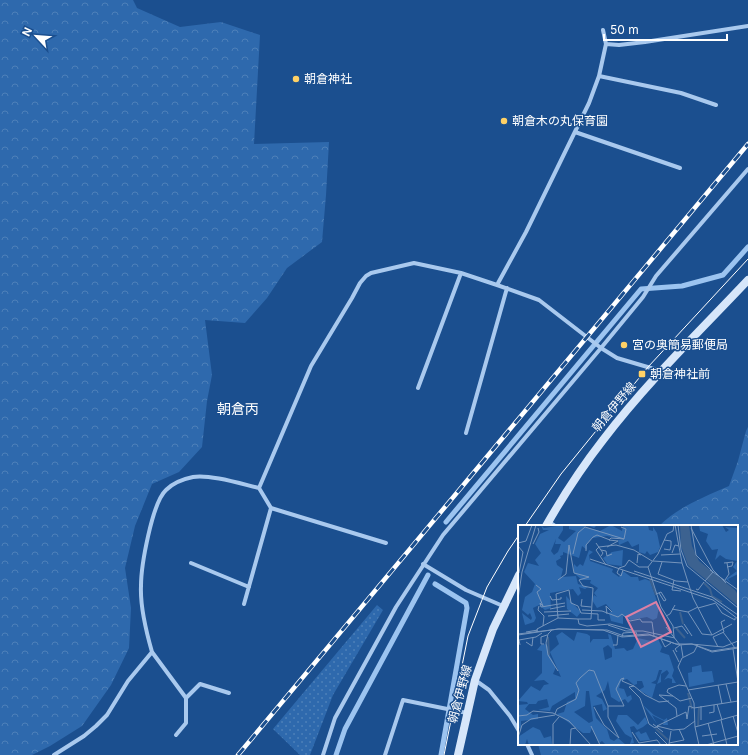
<svg xmlns="http://www.w3.org/2000/svg" width="748" height="755" viewBox="0 0 748 755" font-family="Inter,'Noto Sans JP',sans-serif">
	<style>
		.forest { fill: url(#forest-crowns) }
		.park { fill: url(#park-dots) }
		.lines { fill: none; stroke-linecap: round; stroke-linejoin: round }
		.stream { stroke: #9cc4f0; stroke-width: 5 }
		.street { stroke: #a9c9ee; stroke-width: 4 }
		.secondary { stroke: #d6e6fa; stroke-width: 8 }
		.tram { stroke: #fff; stroke-width: 1 }
		.rail-casing { stroke: #fff; stroke-width: 4.5 }
		.rail { stroke: #1b4f8f; stroke-width: 3; stroke-dasharray: 9; stroke-linecap: butt }
		.poi-dot { fill: #ffd166; stroke: #1b4f8f; stroke-width: 1.5 }
		.labels { text-anchor: middle; stroke-width: 3; stroke-linejoin: round; paint-order: stroke }
		.poi-label { font-size: 12px; fill: #fff; stroke: #1b4f8f; text-anchor: start }
		.street-label { font-size: 12px; fill: #fff; stroke: #1b4f8f }
		.quarter-label { font-size: 14px; fill: #fff; stroke: #1b4f8f }
		.inset-river { fill: none; stroke: #3c6290; stroke-width: 2 }
		.inset-road { fill: none; stroke: #7695bc; stroke-width: 1 }
		.view { fill: #dd80a5; fill-opacity: 0.15; stroke: #dd80a5; stroke-width: 2 }
		.inset-edge { fill: none; stroke: #fff; stroke-width: 2 }
	</style>
	<defs>
		<pattern id="forest-crowns" width="20" height="18" patternUnits="userSpaceOnUse"><rect width="20" height="18" fill="#2e69ad"/><path d="M2 6a3 3 0 1 1 6 0M12 15a3 3 0 1 1 6 0" fill="none" stroke="#4d80b9"/></pattern>
		<pattern id="park-dots" width="8" height="8" patternUnits="userSpaceOnUse"><rect width="8" height="8" fill="#2e69ad"/><path d="M2 2h.1M6 6h.1" fill="none" stroke="#4d80b9" stroke-width="1.8" stroke-linecap="round"/></pattern>
	</defs>
	<rect width="100%" height="100%" fill="#1b4f8f"/>
	<!-- forest -->
	<path class="forest" d="M0,0H133L137,8L180,27L221,22L260,35L254,144L329,142L326,195L322,242L287,268L267,298L245,323L205,320L212,375L207,401L202,447L179,472L152,484L135,526L125,568L131,608L129,648L111,685L82,726L50,746L32,755H0Z
		M748,427V755H541L538,744H737V526H659C678,507 704,497 729,486L738,461L746,431Z"/>
	<!-- park -->
	<path class="park" d="M377,605L383,610L333,695L310,755H300L273,729Z"/>
	<g class="lines">
		<!-- stream -->
		<path class="stream" d="M446,522L641,289L682,286L723,275L748,247
			M435,584L466,603L467,608L441,755
			M336,755L345,729L428,575"/>
		<!-- street -->
		<path class="street" d="M606,44L619,45L645,42L748,26
			M599,76L681,93L716,105
			M575,132L680,168
			M497,285L526,232L589,103L599,76L606,44L603,30
			M418,388L461,273
			M466,433L507,288
			M259,488L271,508L386,543
			M549,522L555,526
			M191,563L249,587
			M423,564L466,590L503,606
			M244,604L271,508
			M152,652L186,698V723L176,735
			M475,680L489,690L510,716L519,731
			M186,698L200,684L229,693
			M527,744L532,755
			M54,755L84,736L96,726L107,715L128,681L152,652C146,631 140,607 141,586C141,566 152,503 166,490C173,483 183,479 193,477C209,474 242,484 259,488L311,366L352,298L360,283L366,276L371,273L414,263L461,273L497,285L539,300L601,348L617,358L661,371
			M323,755L335,718L396,607L443,535L601,348L643,297L656,276L748,169
			M385,755L403,700L467,713"/>
		<!-- secondary -->
		<path class="secondary" d="M546,526C563,496 582,467 603,440C647,382 699,332 748,280
			M458,755L475,680L493,629L519,575"/>
		<!-- tram -->
		<path class="tram" d="M525,526L561,474L648,367L748,259
			M444,755L468,636L487,587L508,551L519,535"/>
		<!-- rail casing -->
		<g class="rail-casing">
			<path id="rail" d="M238,755L748,144"/>
		</g>
		<!-- rail -->
		<use href="#rail" class="rail"/>
	</g>
	<!-- markers -->
	<g class="poi-dot">
		<circle cx="296" cy="79" r="4"/>
		<circle cx="504" cy="121" r="4"/>
		<circle cx="624" cy="345" r="4"/>
		<rect x="638" y="370" width="8" height="8" rx="2"/>
	</g>
	<g class="labels">
		<!-- poi labels -->
		<g class="poi-label">
			<text x="304" y="83">朝倉神社</text>
			<text x="512" y="125">朝倉木の丸保育園</text>
			<text x="632" y="349">宮の奥簡易郵便局</text>
			<text x="650" y="378">朝倉神社前</text>
		</g>
		<!-- street labels -->
		<g class="street-label">
			<text transform="translate(614 407) rotate(-50)" y="4">朝倉伊野線</text>
			<text transform="translate(460 694) rotate(-75)" y="4">朝倉伊野線</text>
		</g>
		<!-- quarter labels -->
		<g class="quarter-label">
			<text x="238" y="414">朝倉丙</text>
		</g>
	</g>
	<!-- overview -->
	<g transform="translate(518 525)">
		<rect width="220" height="220" fill="#1b4f8f"/>
		<path d="M183,140L184,147L194,146L196,157L171,162L170,148L174,147V142ZM121,206L123,209L128,207L132,215L122,216L117,208Z" fill="#2e69ad"/>
		<path d="M23,0L26,3L45,0V5L40,13L46,17L58,6L51,4V0H79L76,3L69,0L67,2L82,6L93,0L104,6L105,0H130L131,5L135,6V2L139,8L142,22L140,27L132,30L129,26L127,29L121,27V19L114,22L110,16L101,20L100,15H106L89,11L74,13L69,19V25L64,21L61,33L45,27V30L42,31L43,33L38,36L39,40L45,44L43,52L58,51L60,59L70,62L67,64L61,62L63,68L60,71L55,64L32,68L33,83L27,85L21,80L15,83L18,93L16,97L7,100L4,88L13,95L14,93L12,88L10,90L4,85L7,72L14,67L17,59L6,47L10,38L21,41L17,35L23,28L17,19L22,9L31,5H25ZM38,14L37,19H43L40,27L36,30L33,26ZM181,0H204L208,7L211,5L207,2L220,3V49L210,54L213,58L208,54L219,46L215,42L219,36L208,34L202,30L197,35L200,24L194,25L188,16L190,9L182,6ZM71,25L75,27L71,30L72,36L95,44L94,47L101,52L105,46L113,52H120L121,56L127,54L132,56L141,82L139,93L135,95L129,92L113,95L105,91V99L93,96L91,88L94,86L88,79L79,83L74,75L76,70L79,72L76,68L80,63L72,58L73,55H64L56,48V39L59,42L62,39L65,41ZM105,25L104,41L89,39L85,33L94,27ZM48,71L63,87L59,92L49,84ZM44,107L56,116L59,107L69,109L72,111V118L75,114H91L90,109L93,110L97,124L106,123L109,126L115,124L120,113L133,116L140,114L144,122L142,127L151,130L156,145L154,151L158,158H154V154L150,153L146,155L151,148L149,145L143,149V157L139,159L144,145H141L138,155L133,158L138,159L134,173L121,165L126,162L124,156H119V159L116,160L109,154L103,156L101,163L106,164L109,172L113,170L114,174L110,178L107,174L101,177L93,172L90,156L87,165L78,171L84,174L89,184L85,186L84,179L75,181L78,193L89,204L92,214L96,216L100,213L108,220H88L84,216L81,218L74,203L72,208H65L39,189L46,187L49,177L57,174V167L34,181L32,186L20,185L31,182L29,174L20,176L18,179H11L7,184L15,190L20,189V194L3,196V205L1,203L0,180L10,179L9,177L0,176L13,161L22,166L26,160L31,159L26,155L16,156L24,148V126L19,125L23,120L28,119L31,123L30,127L38,142L35,149L43,152L32,127L41,119L38,111ZM90,120L94,124V132L87,135L85,123ZM68,166H71L75,196L71,198L56,187L67,181ZM125,180L136,190L146,195L149,193L150,200H145L146,196L134,190L139,199ZM100,190H109L120,200L127,192L130,198L125,202L119,205L116,201L112,202L116,218L112,219L114,213L107,209L98,196ZM15,202L22,205L26,213L33,211L34,219L11,220L9,214L7,220H1L0,212Z" fill="#2e69ad" fill-rule="evenodd"/>
		<path d="M162,0H171L174,21L181,36L217,65L220,70V81L170,40L163,21Z" fill="#3c6290"/>
		<path class="inset-river" d="M132,54L138,70M186,58L192,64L194,71L204,77M162,87L165,99M158,103L167,113M30,112L31,130M170,168L174,184M180,201L181,182M138,204L150,215"/>
		<path class="inset-road" d="M157,0L164,38L175,73L194,110M160,0L163,25L169,41L220,83M173,0L178,30L195,47L192,45M103,2L108,4L106,14M173,3L195,45L208,58M0,18L8,16L14,0M78,18L85,28L83,31M15,19L21,7L20,3M0,21L5,27L1,48M146,24L152,25L153,20V16L146,15M83,25L88,26L89,31L94,29M68,26V20L75,12L79,10L92,15M154,28L157,20L161,21M55,29L60,8L67,2L106,14L93,13L91,15L100,16L89,22M143,30L162,29M72,34L195,75L220,94M135,36L164,38M144,37L140,49L158,56L170,57M119,38L120,29L123,30M206,38L215,37L214,41L209,42M88,40L78,25L81,22L98,20L116,25L134,36M130,42L143,82L155,101L156,112M105,45L103,51L99,48L101,43L107,41L111,35L121,42H130L140,29L149,9L155,6L156,0M116,46L194,72L220,90M40,55L48,49L51,20L56,48L71,52L61,55L65,61L75,63L73,94H60M156,55L154,65L163,66M207,55L211,49L209,38M187,56L195,47L220,65M18,60L23,64L19,67L25,81L22,78L23,82L47,78M178,64L180,65L186,57M138,69L143,67L148,75L146,76L141,68M32,71L34,75L43,74V72M0,74L4,47L18,0M64,74L63,81L73,82M198,79L204,88L217,95V93M21,81L20,85L26,91L25,101M180,82L170,87L184,109L194,110L214,99M180,83L198,78M32,84L47,81M154,84L170,87M64,85L84,86L100,92L104,89L112,96L122,94L124,97H134L136,111M26,87L53,86M89,89L88,81L94,87M30,91L51,89M148,91L152,89L157,80M40,93L38,69L51,65L53,78L60,81L63,88L80,89V95H87M166,99L174,111M90,100L108,106H125L157,113M148,102L162,120L157,124L159,127M156,103L164,101L170,109M34,105L30,109L28,118L30,130L40,146M8,107L20,105M19,107V104L40,93L60,94L61,99L69,101L92,99L114,105M205,107L217,123M0,109L41,104L89,105L106,111L130,109L158,119H174L194,126L220,122M0,110L40,104L85,105L104,112L132,110L161,120L173,119L205,122L220,116M104,112L105,108L118,107L119,110M143,114L147,122L153,118M8,117L14,121L15,112M26,119H23V112L29,110M180,119L176,127L164,133L160,142L176,178L177,202L181,220M2,120L1,115L18,112L24,108M95,120H99L100,110M163,120L165,132M179,121L194,127L220,123M200,122L195,112L206,107L203,97L207,95M215,124L220,157M155,125L161,137M208,159L213,177M200,160L204,179M170,165L220,157M155,171L162,176L174,173M199,179L204,195M90,181H106L98,164L103,154L106,153L104,156L116,161M183,181V195M191,188L196,187V180M37,189L39,184L58,174L61,165L58,158L62,153L71,145L76,146L90,181V192L101,213L86,200L76,182M0,191L9,190L15,186L35,188L51,196L73,220M159,191L158,183L141,170L155,171L149,167L150,164L161,160L168,161M215,191L220,208M203,195L209,220M177,196L166,204L155,205L139,201L168,187L169,194L171,181L176,183L220,176M190,198L196,220M135,199L145,207M73,201L82,220M140,201L137,203L131,199L122,173L111,162L116,161L127,170L141,177L151,176M177,202L220,190M114,207L121,218L139,215L143,220M137,207L150,220M184,211L199,209M0,213L4,200L13,194L37,190M151,218L166,215L161,204M151,219L153,206M35,220V199L41,192M52,220L53,204L58,203M188,220L220,211"/>
		<path class="view" d="M138,77L153,107L123,122L108,92Z"/>
		<rect width="220" height="220" class="inset-edge"/>
	</g>
	<!-- north arrow -->
	<g transform="translate(36 36) rotate(296)" stroke="#1b4f8f" stroke-width="3" paint-order="stroke">
	<path d="M0-3L7 15L0 10L-7 15Z" fill="#ffffff"/>
	<text y="-6" font-size="11" font-weight="bold" text-anchor="middle" fill="#ffffff">N</text>
	</g>
	<!-- scale -->
	<path d="M604 34v6h123v-6" fill="none" stroke="#ffffff" stroke-width="2"/>
	<text x="610" y="34" font-size="12" fill="#ffffff" stroke="#1b4f8f" stroke-width="3" paint-order="stroke">50 m</text>
</svg>
